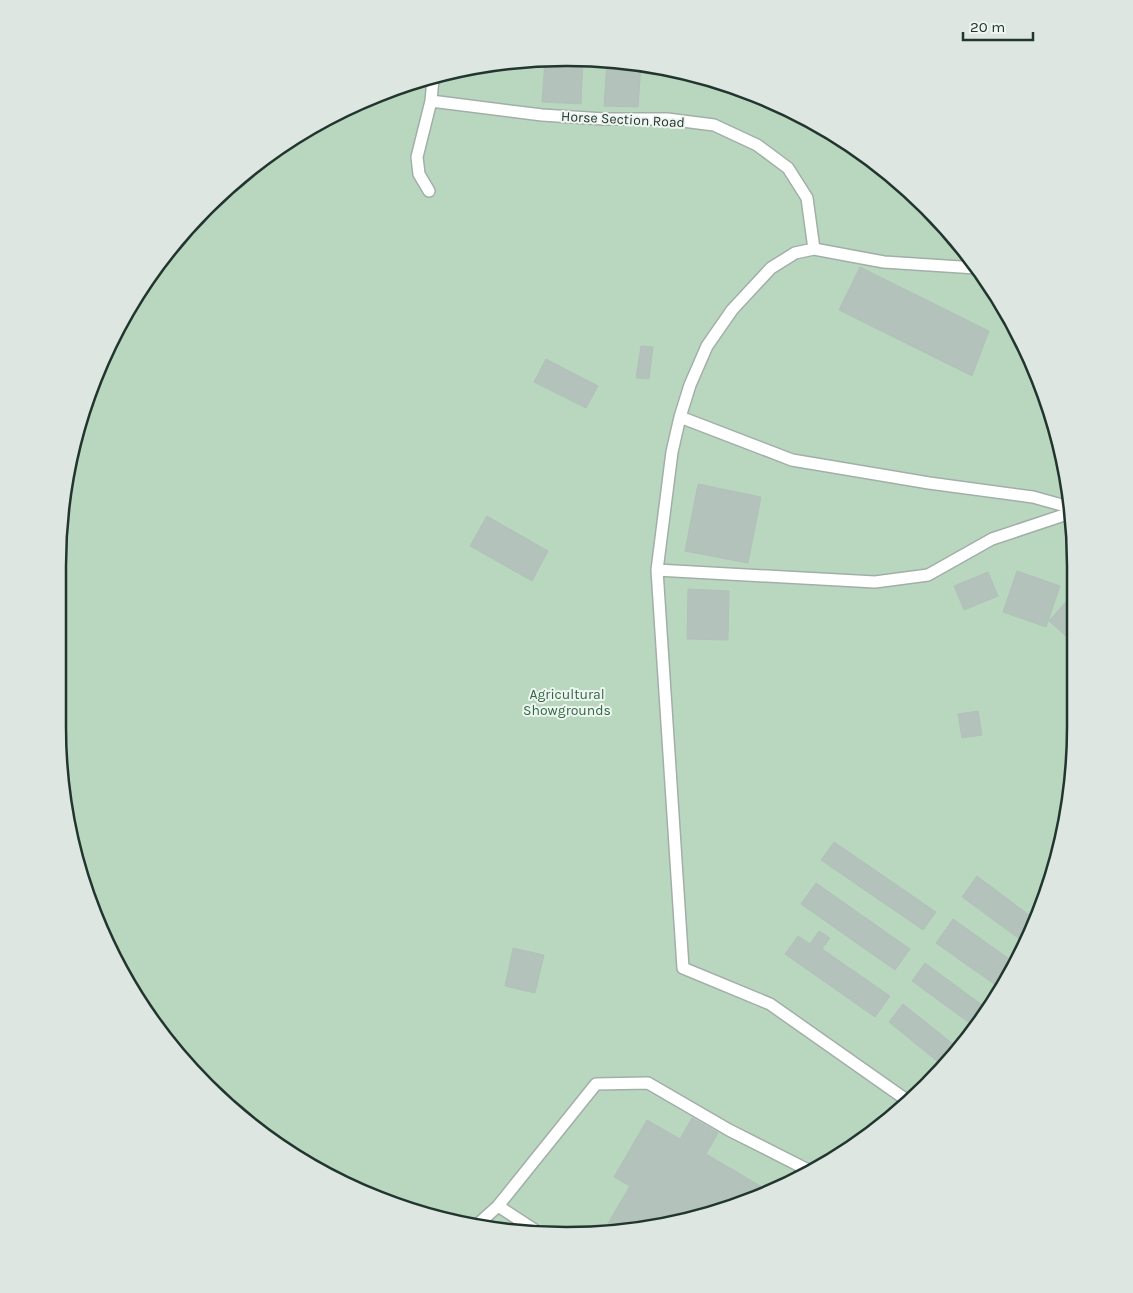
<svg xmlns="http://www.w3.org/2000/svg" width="1133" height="1293" viewBox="0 0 1133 1293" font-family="Karla,sans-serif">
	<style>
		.green { fill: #b9d7bf }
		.building { fill: #b4c2bc; stroke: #b1c1b9 }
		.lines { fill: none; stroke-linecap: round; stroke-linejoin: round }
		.lane-casing { stroke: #a2afa9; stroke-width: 14 }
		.lane { stroke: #fff; stroke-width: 11 }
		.labels { text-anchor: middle; stroke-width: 4; stroke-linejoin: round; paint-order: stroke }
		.street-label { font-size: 14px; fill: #21362f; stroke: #eef5f1 }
		.park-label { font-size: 14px; fill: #306842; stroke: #eef5f1 }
		.rim { fill: none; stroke: #21362f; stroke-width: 2.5 }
	</style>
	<rect width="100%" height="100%" fill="#dee8e3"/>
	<!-- green -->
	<path class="green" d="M600,59L699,75L792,110L877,163L949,231L1007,312L1049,403L1074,533L1075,727L1066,826L1037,921L990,1009L926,1087L821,1167L730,1209L600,1234L500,1231L372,1197L257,1130L184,1062L110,952L75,858L58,727L62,500L85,403L126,312L184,231L256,163L341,110L403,84L500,62Z"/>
	<!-- building -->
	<path class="building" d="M583,59L581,104L542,102L545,60Z
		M607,60L641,65L638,107L604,106Z
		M860,267L989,331L972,376L839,310Z
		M641,346L653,347L649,379L636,378Z
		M546,359L598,386L586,408L534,382Z
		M698,484L761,497L748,563L685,551Z
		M487,516L548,551L532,581L470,546Z
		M1017,571L1060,586L1046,627L1003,612Z
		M988,572L998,596L964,610L954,586Z
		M688,589L729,591L728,640L687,639Z
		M1073,594L1075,596V644L1049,621Z
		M978,711L982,735L962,738L958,714Z
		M834,842L936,912L923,930L821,860Z
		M977,876L1037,921L1025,943L962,897Z
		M816,883L910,949L895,970L801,904Z
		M953,919L1015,963L1001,989L936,943Z
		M819,931L830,938L822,949L890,996L875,1017L785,954L798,936L810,944Z
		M513,948L544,955L535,993L505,986Z
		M925,963L989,1010L975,1027L912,981Z
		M903,1004L958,1048L943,1066L889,1022Z
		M692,1118L718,1133L706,1154L769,1191L730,1209L606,1233L603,1232L630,1186L614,1177L647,1120L680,1139Z"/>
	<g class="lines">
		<!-- lane casing -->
		<g class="lane-casing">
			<path id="lane" d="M433,78L431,101L542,115L604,119H667L714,125L757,145L788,168L807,198L814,249L884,262L976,268
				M429,191L419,174L417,157L431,101
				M814,249L795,253L771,268L732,310L707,346L690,385L680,417L672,452L657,570L683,968L770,1004L908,1101
				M680,417L792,460L929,483L1033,497L1069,507
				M657,570L875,582L928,575L992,539L1070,513
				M498,1206L538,1232
				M477,1225L498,1206L596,1084L648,1083L729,1130L812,1172"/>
		</g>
		<!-- lane -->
		<use href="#lane" class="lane"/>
	</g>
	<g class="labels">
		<!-- street labels -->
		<g class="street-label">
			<text transform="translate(623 119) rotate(3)" y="5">Horse Section Road</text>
		</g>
		<!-- park labels -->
		<g class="park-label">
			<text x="567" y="699">Agricultural<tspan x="567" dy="16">Showgrounds</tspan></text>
		</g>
	</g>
	<!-- crop -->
	<path d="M0 0H1133V1293H0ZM566 66H567A500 500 0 0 1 1067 566V727A500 500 0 0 1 567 1227H566A500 500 0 0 1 66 727V566A500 500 0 0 1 566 66Z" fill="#dee6e1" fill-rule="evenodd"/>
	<path class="rim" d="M566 66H567A500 500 0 0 1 1067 566V727A500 500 0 0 1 567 1227H566A500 500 0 0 1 66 727V566A500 500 0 0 1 566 66Z"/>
	<!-- scale -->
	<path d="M963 32v8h70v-8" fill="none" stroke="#21362f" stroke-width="2.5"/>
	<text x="970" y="32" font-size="15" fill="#21362f" stroke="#eef5f1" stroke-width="4" paint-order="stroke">20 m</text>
</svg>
